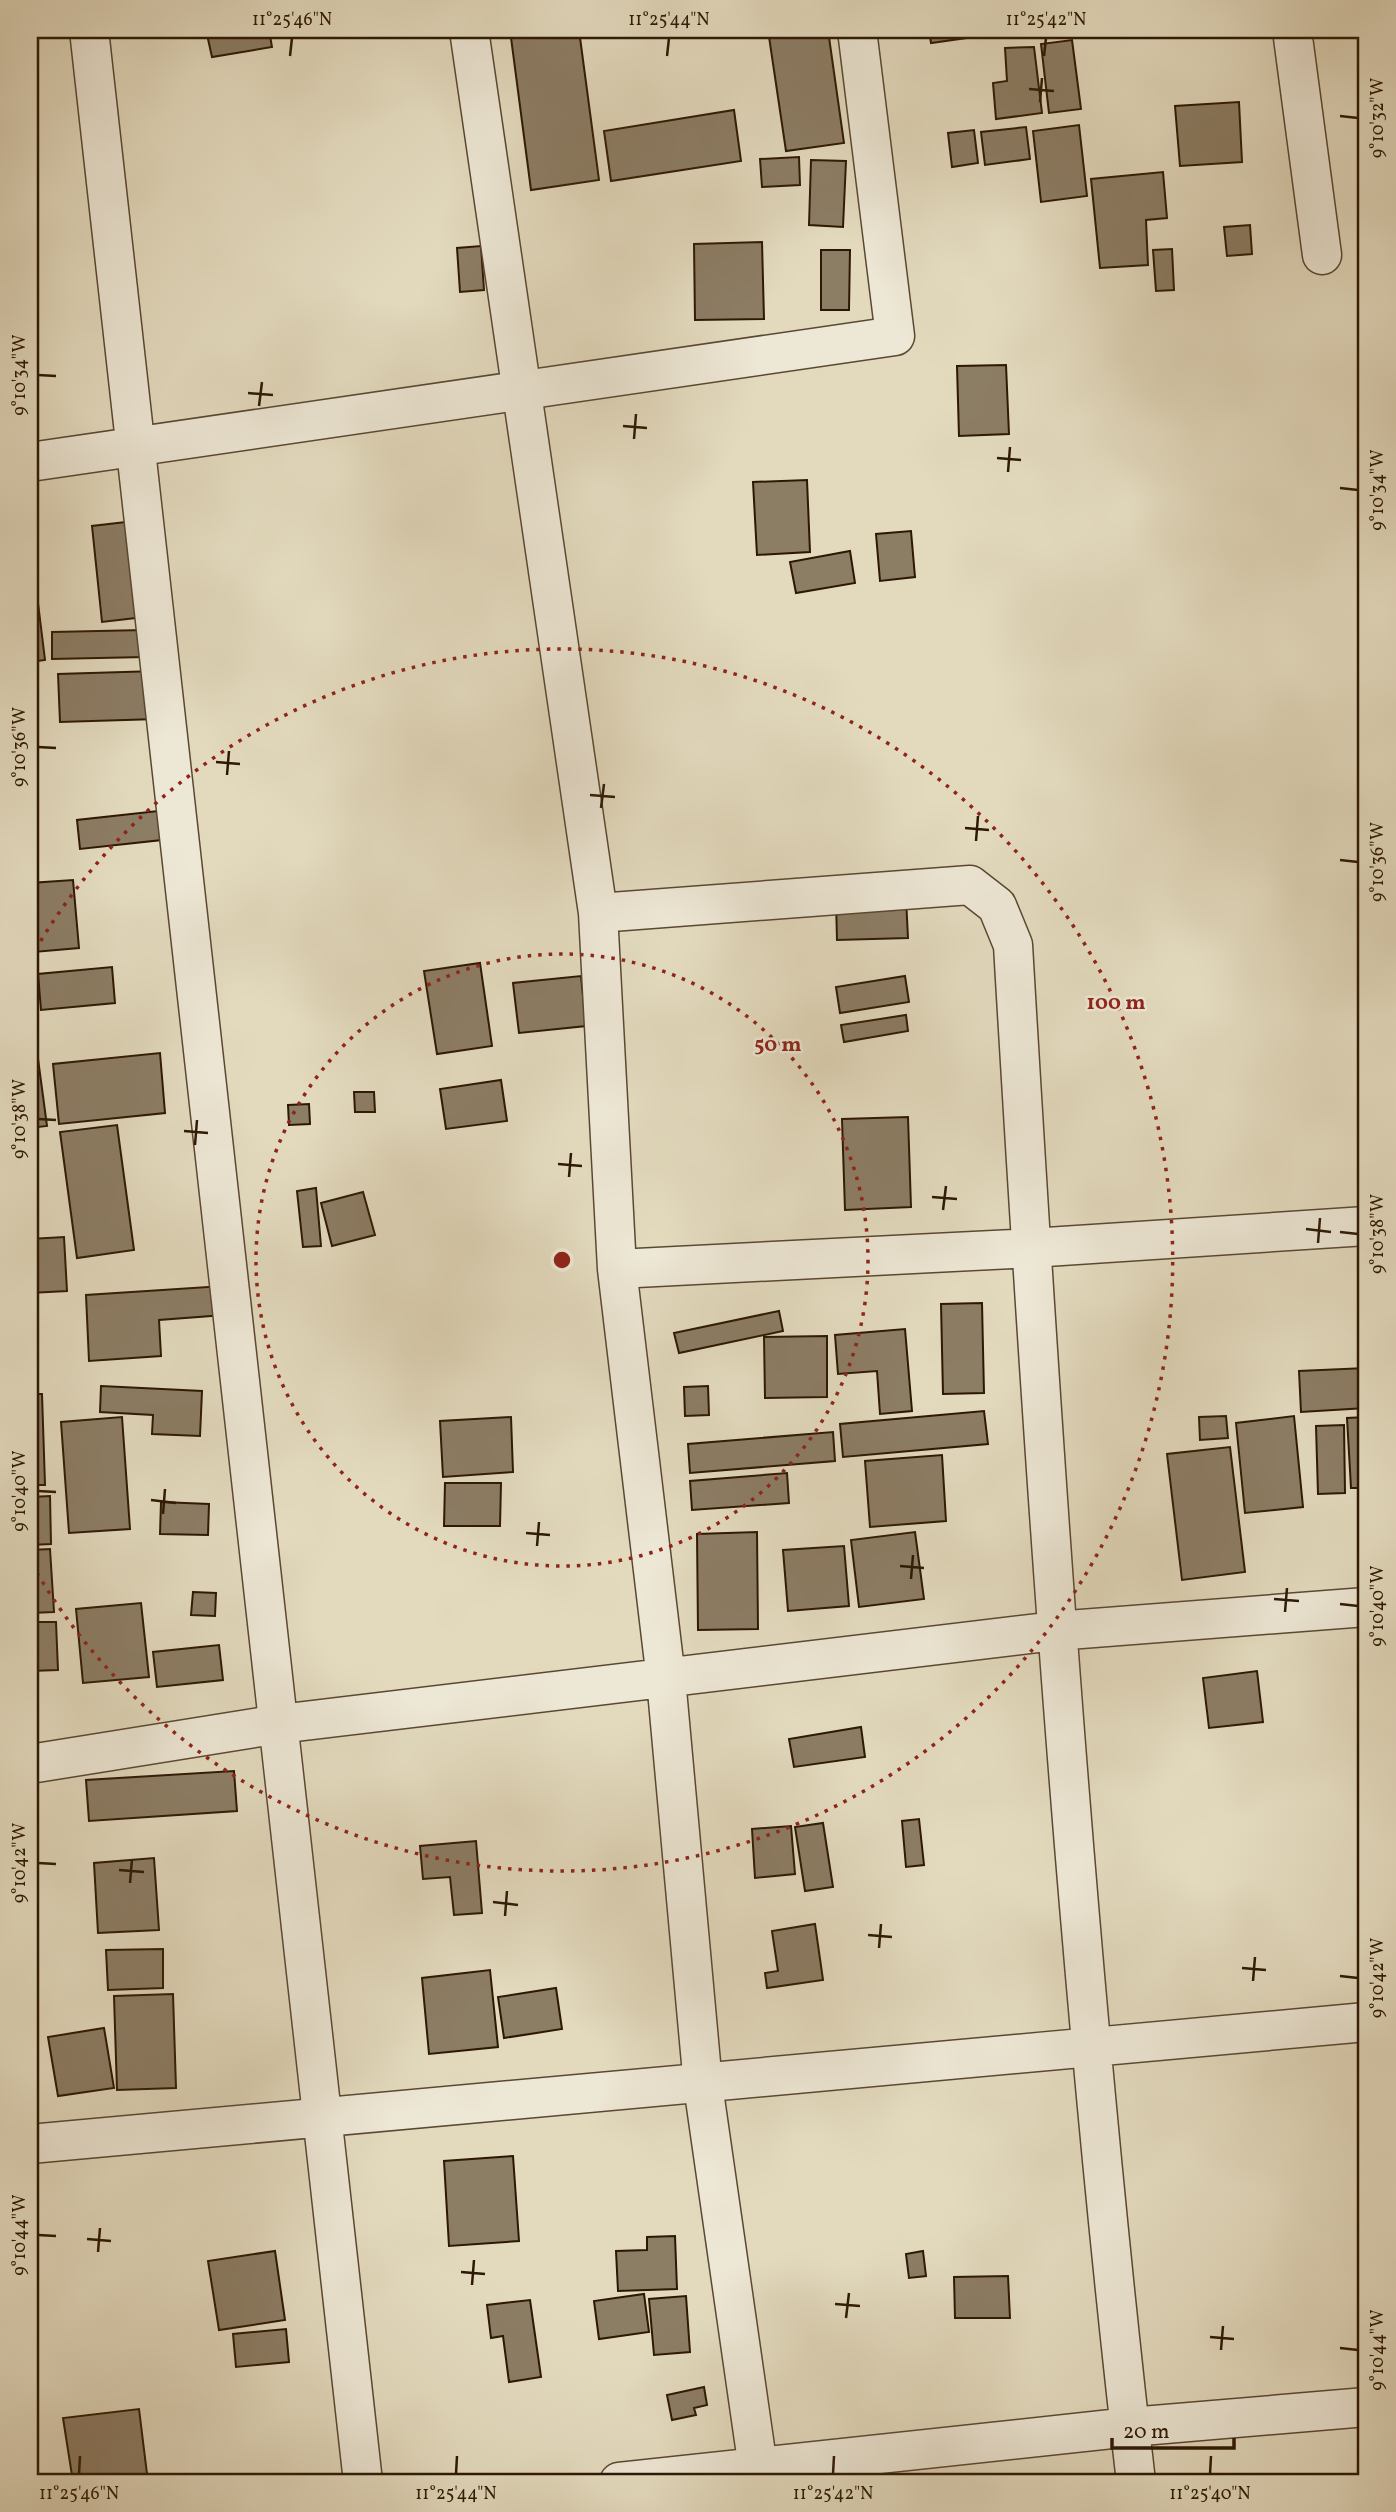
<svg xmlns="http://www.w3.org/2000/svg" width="1396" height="2512" viewBox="0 0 1396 2512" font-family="Vollkorn,serif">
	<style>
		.building { fill: #8c7d65; stroke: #2d1805; stroke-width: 2 }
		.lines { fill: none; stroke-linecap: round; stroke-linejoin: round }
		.minor-casing { stroke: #5a4833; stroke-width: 41 }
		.minor { stroke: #ede7d5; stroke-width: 38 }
		.ticks { fill: none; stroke: #2d1805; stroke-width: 2.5 }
		.ring { fill: none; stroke: #8f2418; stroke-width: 3.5; stroke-dasharray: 3.5 7 }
		.centre { fill: #8f2418; stroke: #ede7d5; stroke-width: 3.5 }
		.ring-label { font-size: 21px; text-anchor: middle; font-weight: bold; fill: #8f2418; stroke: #ede7d5; stroke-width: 5; stroke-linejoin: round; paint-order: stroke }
		.neatline { fill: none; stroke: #2d1805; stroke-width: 2.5 }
		.ticks-label { font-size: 18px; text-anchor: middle; fill: #2d1805 }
	</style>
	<rect width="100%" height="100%" fill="#e3dabe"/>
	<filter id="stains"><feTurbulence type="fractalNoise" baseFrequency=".00286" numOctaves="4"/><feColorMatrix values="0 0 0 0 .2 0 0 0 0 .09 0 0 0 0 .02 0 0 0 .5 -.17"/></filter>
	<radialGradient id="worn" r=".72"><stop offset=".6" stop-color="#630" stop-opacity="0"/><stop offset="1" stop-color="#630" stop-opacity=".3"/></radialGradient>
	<!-- building -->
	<path class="building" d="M206,30H269L272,47L212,57Z
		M510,30H579L599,180L531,190Z
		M768,30H828L844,143L786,151Z
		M929,30H1023L931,43Z
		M1072,40L1081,109L1049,113L1041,44Z
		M1034,47L1042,113L996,119L993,83L1007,81L1005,48Z
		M1239,102L1242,162L1180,166L1175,106Z
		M734,110L741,161L611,181L604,131Z
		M1079,125L1087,196L1041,202L1033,131Z
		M1026,127L1030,159L985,165L981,132Z
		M974,130L978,163L952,167L948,133Z
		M799,157L800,185L762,187L760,159Z
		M811,160L846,161L843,227L809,225Z
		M1163,172L1167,218L1146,220L1148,265L1100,268L1091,179Z
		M1250,225L1252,254L1227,256L1224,227Z
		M762,242L764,319L695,320L694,244Z
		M481,246L484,290L460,292L457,248Z
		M1172,249L1174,290L1156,291L1153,250Z
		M821,250H850L849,310H821Z
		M1006,365L1009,434L959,436L957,366Z
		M807,480L810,552L757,555L753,482Z
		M134,521L144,617L102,622L92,526Z
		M911,531L915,577L880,581L876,534Z
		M30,538L45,660L30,662Z
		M850,551L855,583L796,593L790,562Z
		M144,630L145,657L52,659V632Z
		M156,671L157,719L60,722L58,674Z
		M167,810L171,839L80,849L77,820Z
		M73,880L79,948L34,952L30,883Z
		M906,898L908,938L837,940L836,901Z
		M480,963L492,1046L437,1054L424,971Z
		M112,967L115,1003L41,1010L38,974Z
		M581,976L586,1026L519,1033L513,983Z
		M905,976L909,1002L840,1013L836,987Z
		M30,999L47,1126L30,1128Z
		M906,1015L908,1031L844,1042L841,1025Z
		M160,1053L165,1113L59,1124L53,1064Z
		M501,1080L507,1121L446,1129L440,1089Z
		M354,1092H374L375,1112H355Z
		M309,1104L310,1124L289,1125L288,1105Z
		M908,1117L911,1207L845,1210L842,1119Z
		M117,1125L134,1250L77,1258L60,1132Z
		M316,1188L321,1246L303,1247L297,1191Z
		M363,1192L375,1235L332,1246L321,1203Z
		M64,1237L67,1291L30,1293V1239Z
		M223,1286L224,1315L159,1320L161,1356L89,1361L86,1295Z
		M982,1303L984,1393L943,1394L941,1304Z
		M779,1311L783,1331L679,1353L674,1333Z
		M905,1329L912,1411L880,1414L877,1371L838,1374L835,1335Z
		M827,1336V1397L765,1398L764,1337Z
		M1366,1368V1408L1301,1412L1299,1371Z
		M101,1386L202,1391L200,1436L152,1434L153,1415L100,1412Z
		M708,1386L709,1415L685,1416L684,1387Z
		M30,1394H42L45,1485H30Z
		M984,1411L988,1444L843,1457L840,1424Z
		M1226,1416L1228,1438L1200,1440L1199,1417Z
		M1294,1416L1303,1507L1245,1513L1236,1423Z
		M122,1417L130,1529L69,1533L61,1422Z
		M511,1417L513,1472L443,1477L440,1421Z
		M1366,1417V1488H1351L1347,1418Z
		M1344,1425L1345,1493L1318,1494L1316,1426Z
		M833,1432L835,1461L690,1473L688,1444Z
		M1230,1447L1245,1572L1182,1580L1167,1454Z
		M942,1455L946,1521L870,1527L865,1461Z
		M787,1473L789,1503L692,1510L690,1481Z
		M445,1483H501L500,1526H444Z
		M50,1496L51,1544L30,1545V1497Z
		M161,1502L209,1504L208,1535L160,1534Z
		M757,1532L758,1629L698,1630L697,1534Z
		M915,1532L924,1599L859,1607L851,1540Z
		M844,1546L849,1606L788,1611L783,1550Z
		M50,1549L54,1612L30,1613V1550Z
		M193,1592L216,1593L215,1616L191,1615Z
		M141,1603L149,1677L83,1683L76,1609Z
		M30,1622H56L58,1670L30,1671Z
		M219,1645L223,1680L157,1687L153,1652Z
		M1257,1671L1263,1722L1209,1728L1203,1678Z
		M861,1727L865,1757L794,1767L789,1739Z
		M234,1771L237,1811L89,1821L86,1780Z
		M919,1819L924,1865L906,1867L902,1821Z
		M823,1823L833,1887L805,1891L795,1827Z
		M791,1826L795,1874L755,1878L752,1829Z
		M476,1841L482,1913L454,1915L450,1877L423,1879L420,1846Z
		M154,1858L159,1930L98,1933L94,1863Z
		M815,1924L823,1980L767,1988L765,1973L778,1971L772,1931Z
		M163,1949V1988L108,1990L106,1950Z
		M490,1970L498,2047L429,2054L422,1978Z
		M556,1988L562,2029L504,2038L498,1997Z
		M173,1994L176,2088L117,2090L114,1996Z
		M104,2028L114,2088L58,2096L48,2037Z
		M513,2156L519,2241L449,2246L444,2161Z
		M675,2236L677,2289L618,2291L616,2251L647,2250V2237Z
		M275,2251L285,2320L219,2330L208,2261Z
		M923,2251L926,2276L909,2278L906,2254Z
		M1008,2276L1010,2318H955L954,2277Z
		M644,2294L649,2332L599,2339L594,2301Z
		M686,2296L690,2352L654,2355L649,2299Z
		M530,2300L541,2377L509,2382L503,2336L491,2338L487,2305Z
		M286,2329L289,2362L236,2367L233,2334Z
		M704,2387L707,2405L694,2408L696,2415L672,2420L667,2395Z
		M139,2409L148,2482H73L63,2418Z
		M1250,2474V2482H1212V2475Z
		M1295,2478H1364V2482H1295Z"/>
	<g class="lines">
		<!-- minor casing -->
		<g class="minor-casing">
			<path id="minor" d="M89,30L363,2482
				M469,30L598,913L617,1269L666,1679L703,2085L760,2482
				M1292,30L1322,255
				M30,462L895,336L857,30
				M598,913L970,885L997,906L1013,945C1043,1458 1077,1971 1136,2482
				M617,1269L1031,1248L1366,1226
				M30,1764L279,1724L1055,1631L1366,1607
				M30,2144L1366,2022
				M619,2482L1130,2427L1366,2407"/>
		</g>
		<!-- minor -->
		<use href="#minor" class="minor"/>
	</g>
	<!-- ticks -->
	<path class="ticks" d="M290,56L292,38M667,56L669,38M1044,56L1046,38M1029,89L1054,91M1040,102L1042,78M1340,116L1358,118M38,375L56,376M248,393L273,395M259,406L262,382M623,426L647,428M634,439L636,414M997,458L1021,460M1008,472L1010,447M1340,488L1358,490M38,747L56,748M216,762L240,764M227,775L229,751M590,795L615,797M601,808L604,784M965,828L989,830M976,841L978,816M1340,860L1358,862M38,1119L56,1120M184,1131L208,1133M195,1145L197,1120M558,1164L582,1166M569,1177L571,1153M932,1197L957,1199M943,1210L946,1186M1306,1229L1331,1232M1340,1232L1358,1234M1318,1243L1320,1218M38,1491L56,1492M151,1500L176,1503M163,1514L165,1489M526,1533L550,1535M537,1546L539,1522M900,1566L924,1568M911,1579L913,1555M1274,1599L1299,1601M1340,1604L1358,1606M1285,1612L1287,1588M38,1863L56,1864M119,1870L144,1872M130,1883L132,1859M493,1902L518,1905M505,1916L507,1891M868,1935L892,1937M879,1948L881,1924M1242,1968L1266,1970M1340,1976L1358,1978M1253,1981L1255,1957M38,2235L56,2236M87,2239L111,2241M98,2252L100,2228M461,2272L485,2274M472,2285L474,2260M835,2304L860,2306M846,2318L849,2293M1210,2337L1234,2339M1340,2348L1358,2350M1221,2350L1223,2326M79,2474L80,2456M456,2474L457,2456M833,2474L834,2456M1210,2474L1211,2456"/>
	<!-- distance rings -->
	<g class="ring">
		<circle cx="562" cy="1260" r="306"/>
		<path d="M30 959A611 611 0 1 1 30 1561"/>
	</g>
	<circle cx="562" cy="1260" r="10" class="centre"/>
	<g class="ring-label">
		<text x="1116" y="1009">100 m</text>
		<text x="778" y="1051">50 m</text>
	</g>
	<!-- margin -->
	<rect width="1396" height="2512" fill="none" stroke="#e3dabe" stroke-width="77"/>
	<!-- scale -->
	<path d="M1112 2438v10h122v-10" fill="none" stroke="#2d1805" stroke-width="3.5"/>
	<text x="1123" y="2438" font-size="21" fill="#2d1805" stroke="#ede7d5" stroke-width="5" paint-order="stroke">20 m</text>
	<rect x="38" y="38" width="1320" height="2436" class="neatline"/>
	<g class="ticks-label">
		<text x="292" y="25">11°25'46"N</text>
		<text x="669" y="25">11°25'44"N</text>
		<text x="1046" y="25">11°25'42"N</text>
		<text transform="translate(1377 118) rotate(-90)" y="6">9°10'32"W</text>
		<text transform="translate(19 375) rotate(-90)" y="6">9°10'34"W</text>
		<text transform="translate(1377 490) rotate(-90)" y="6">9°10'34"W</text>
		<text transform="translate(19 747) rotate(-90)" y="6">9°10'36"W</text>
		<text transform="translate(1377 862) rotate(-90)" y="6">9°10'36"W</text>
		<text transform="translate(19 1119) rotate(-90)" y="6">9°10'38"W</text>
		<text transform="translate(1377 1234) rotate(-90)" y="6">9°10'38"W</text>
		<text transform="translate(19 1491) rotate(-90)" y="6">9°10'40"W</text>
		<text transform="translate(1377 1606) rotate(-90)" y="6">9°10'40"W</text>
		<text transform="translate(19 1863) rotate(-90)" y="6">9°10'42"W</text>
		<text transform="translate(1377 1978) rotate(-90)" y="6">9°10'42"W</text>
		<text transform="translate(19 2235) rotate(-90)" y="6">9°10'44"W</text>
		<text transform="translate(1377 2350) rotate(-90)" y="6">9°10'44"W</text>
		<text x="79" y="2499">11°25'46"N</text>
		<text x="456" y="2499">11°25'44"N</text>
		<text x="833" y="2499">11°25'42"N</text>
		<text x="1210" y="2499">11°25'40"N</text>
	</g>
	<rect width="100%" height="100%" filter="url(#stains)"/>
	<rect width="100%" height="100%" fill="url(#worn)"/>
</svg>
